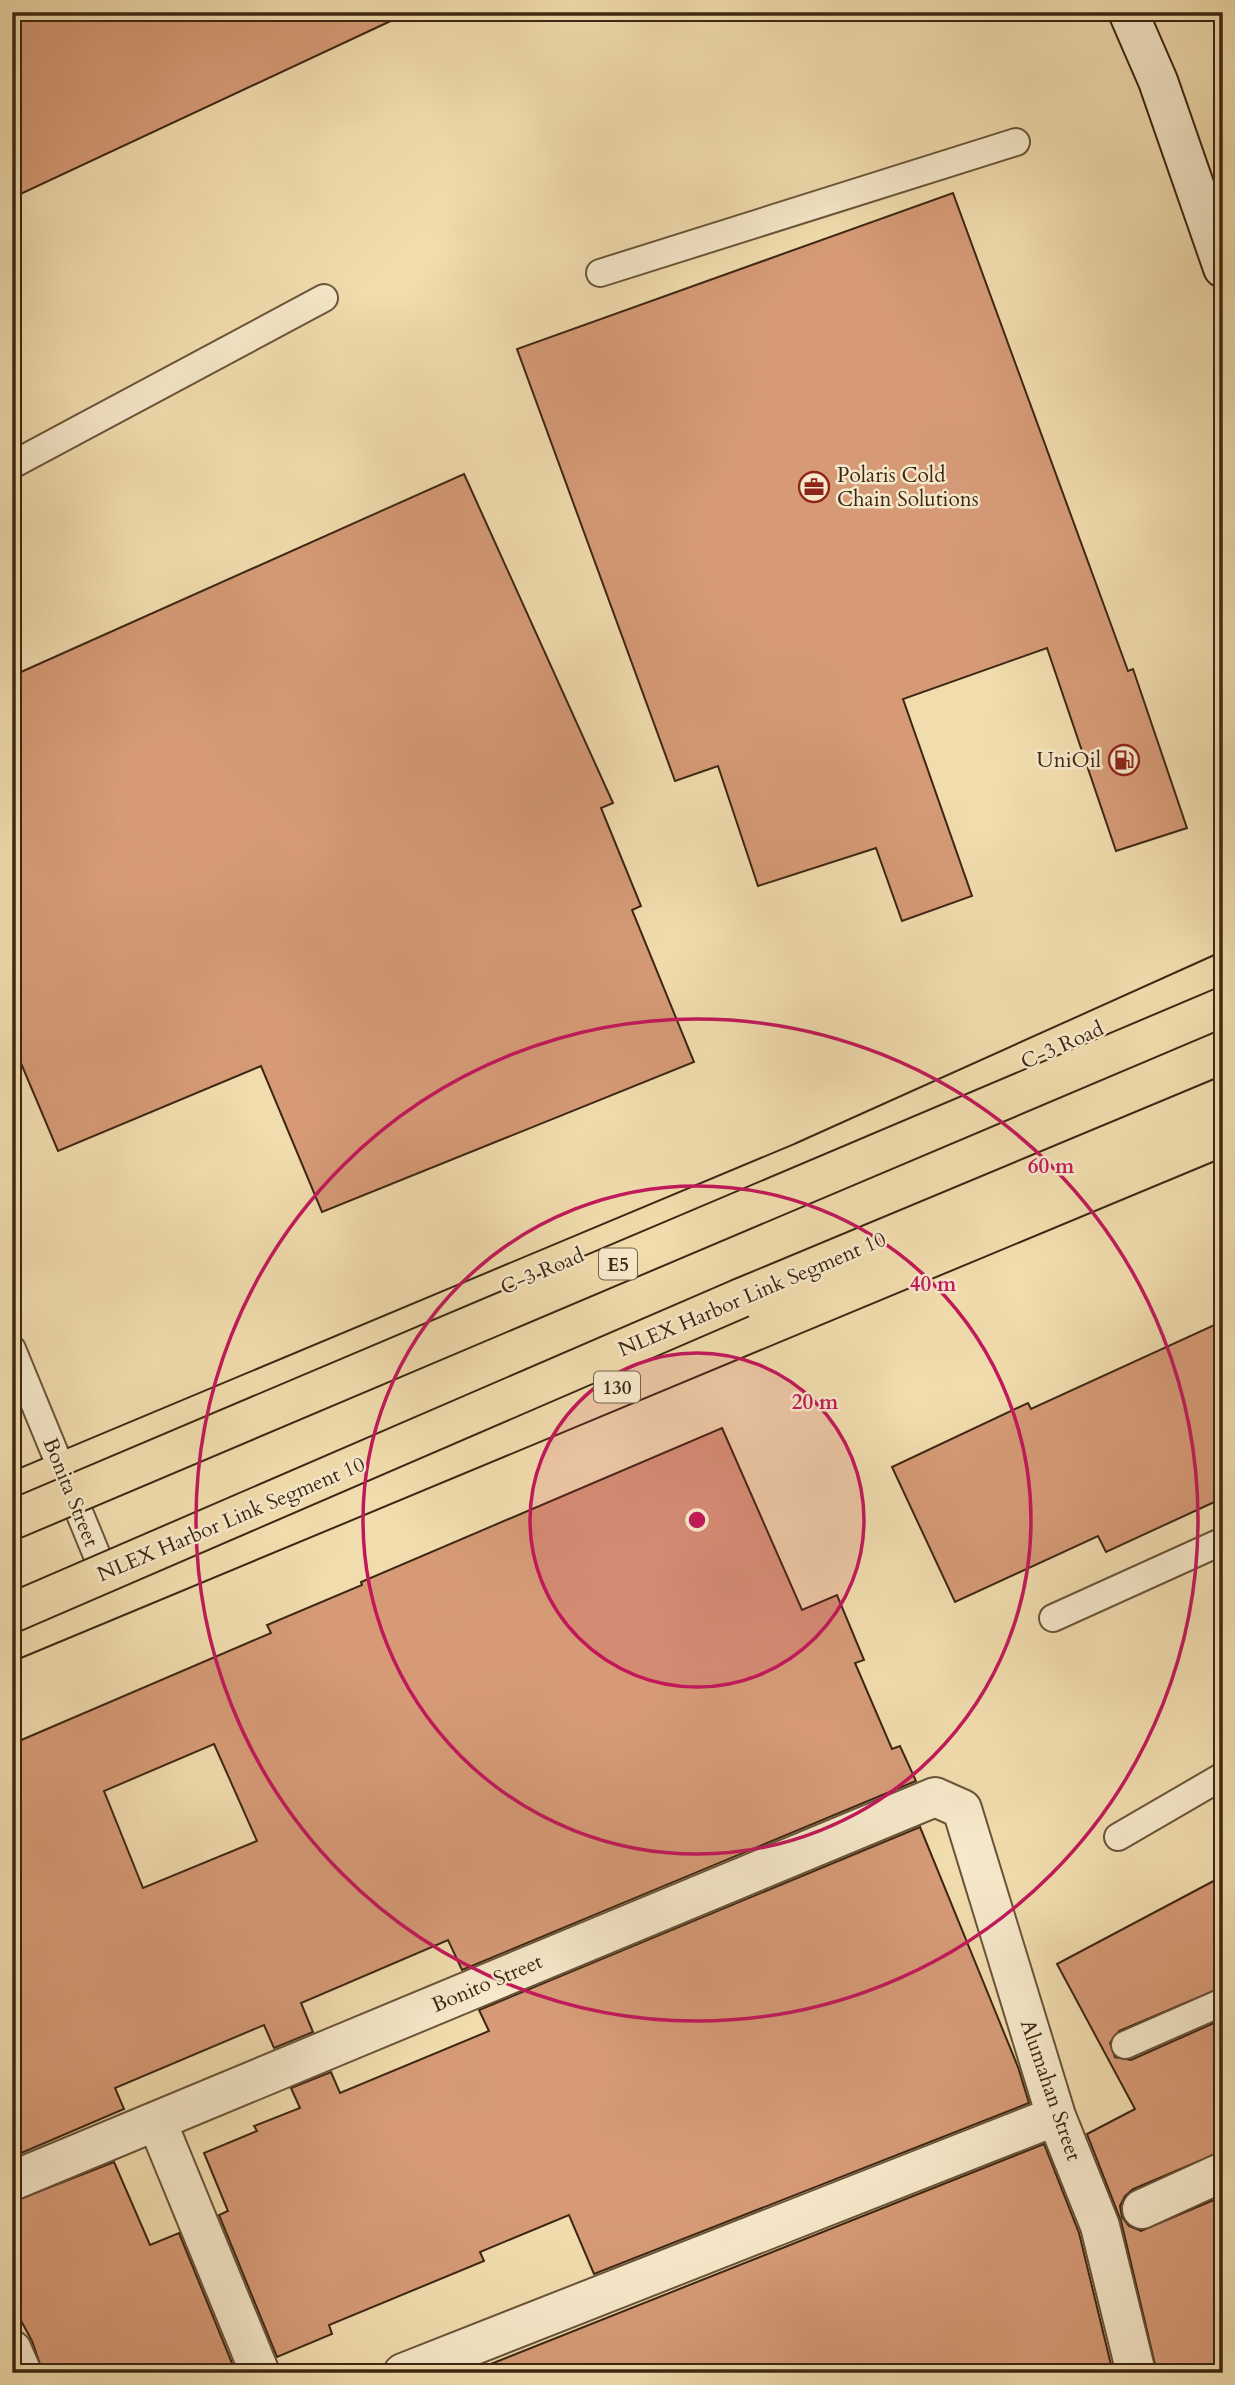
<svg xmlns="http://www.w3.org/2000/svg" width="1235" height="2385" viewBox="0 0 1235 2385" font-family="Cardo,serif">
	<style>
		.building { fill: #d69a77; stroke: #3d2712; stroke-width: 2; fill-rule: evenodd }
		.lines { fill: none; stroke-linecap: round; stroke-linejoin: round }
		.service-casing { stroke: #6a5439; stroke-width: 30 }
		.minor-casing { stroke: #6a5439; stroke-width: 42 }
		.secondary-casing { stroke: #3d2712; stroke-width: 42 }
		.primary-casing { stroke: #3d2712; stroke-width: 42 }
		.motorway-casing { stroke: #3d2712; stroke-width: 42 }
		.service { stroke: #f6e8ca; stroke-width: 26 }
		.minor { stroke: #f6e8ca; stroke-width: 38 }
		.secondary { stroke: #f6e8ca; stroke-width: 38 }
		.primary { stroke: #f1dcae; stroke-width: 38 }
		.motorway { stroke: #f1dcae; stroke-width: 38 }
		.motorway-bridge-casing { stroke: #3d2712; stroke-width: 42; stroke-linecap: butt }
		.motorway-bridge { stroke: #f1dcae; stroke-width: 38 }
		.ring { fill: none; stroke: #c2185b; stroke-width: 3.5 }
		.labels { text-anchor: middle; stroke-width: 5; stroke-linejoin: round; paint-order: stroke }
		.shield { fill: #f6e8ca; stroke: #746149; stroke-width: 2 }
		.shield-label { font-size: 19px; font-weight: bold; fill: #3d2712 }
		.poi-label { font-size: 21px; fill: #3d2712; stroke: #f6e8ca; text-anchor: start }
		.street-label { font-size: 21px; fill: #3d2712; stroke: #f6e8ca }
		.centre { fill: #c2185b; stroke: #f6e8ca; stroke-width: 3.5 }
		.ring-label { font-size: 21px; text-anchor: middle; font-weight: bold; fill: #c2185b; stroke: #f6e8ca; stroke-width: 5; stroke-linejoin: round; paint-order: stroke }
	</style>
	<rect width="100%" height="100%" fill="#f1dcae"/>
	<filter id="stains"><feTurbulence type="fractalNoise" baseFrequency=".00286" numOctaves="4"/><feColorMatrix values="0 0 0 0 .2 0 0 0 0 .09 0 0 0 0 .02 0 0 0 .5 -.17"/></filter>
	<radialGradient id="worn" r=".72"><stop offset=".6" stop-color="#630" stop-opacity="0"/><stop offset="1" stop-color="#630" stop-opacity=".3"/></radialGradient>
	<!-- building -->
	<path class="building" d="M12,12H410L12,198Z
		M953,193L1128,671L1133,669L1187,828L1116,851L1047,648L903,699L972,896L902,921L876,848L758,886L718,766L675,781L517,349Z
		M464,474L613,803L601,808L641,906L632,910L694,1062L322,1212L261,1066L58,1151L12,1042V676Z
		M1223,1321V1498L1106,1552L1098,1536L955,1602L892,1467L1028,1403L1031,1409Z
		M722,1428L802,1610L837,1595L864,1660L855,1663L892,1749L900,1746L916,1781L462,1970L448,1940L301,2003L313,2032L274,2048L264,2025L115,2088L124,2109L12,2157V1744L271,1633L267,1625L362,1585L361,1582ZM214,1744L257,1841L143,1888L104,1791Z
		M920,1827L1018,2067L1029,2103L594,2274L569,2215L480,2252L484,2261L329,2325L332,2334L277,2357L219,2215L228,2211L204,2153L257,2131L254,2126L300,2108L291,2088L331,2072L340,2093L489,2031L479,2010Z
		M1223,1876V1987L1119,2031L1110,2043L1115,2057L1131,2060L1223,2019V2151L1133,2189L1125,2196L1120,2206L1122,2217L1129,2226L1141,2231L1223,2196V2373H1157L1121,2221L1087,2134L1135,2109L1057,1964Z
		M1044,2144L1079,2233L1113,2373H468Z
		M114,2162L150,2245L179,2233L236,2373H43L32,2341L12,2304V2202Z"/>
	<g class="lines">
		<!-- service casing -->
		<g class="service-casing">
			<path id="service" d="M600,273L1016,142
				M12,465L324,298
				M12,1349L110,1587
				M1053,1618L1223,1541
				M1118,1837L1223,1776
				M1125,2045L1223,2002"/>
		</g>
		<!-- minor casing -->
		<g class="minor-casing">
			<path id="minor" d="M157,2122L260,2373
				M12,2181L935,1797L962,1809L1056,2116L1100,2226L1136,2373
				M1142,2209L1223,2172
				M12,2350L22,2373
				M403,2373L1056,2116"/>
		</g>
		<!-- secondary casing -->
		<g class="secondary-casing">
			<path id="secondary" d="M1128,12L1158,81L1223,268"/>
		</g>
		<!-- primary casing -->
		<g class="primary-casing">
			<path id="primary" d="M12,1493L803,1162L1223,973
				M12,1640L1223,1136"/>
		</g>
		<!-- motorway casing -->
		<g class="motorway-casing">
			<path id="motorway" d="M741,1298L1223,1097"/>
		</g>
		<!-- service -->
		<use href="#service" class="service"/>
		<!-- minor -->
		<use href="#minor" class="minor"/>
		<!-- secondary -->
		<use href="#secondary" class="secondary"/>
		<!-- primary -->
		<use href="#primary" class="primary"/>
		<!-- motorway -->
		<use href="#motorway" class="motorway"/>
		<!-- motorway-bridge casing -->
		<g class="motorway-bridge-casing">
			<path id="motorway-bridge" d="M12,1520L1223,1007
				M12,1613L741,1298"/>
		</g>
		<!-- motorway-bridge -->
		<use href="#motorway-bridge" class="motorway-bridge"/>
	</g>
	<!-- distance rings -->
	<circle cx="697" cy="1520" r="167" fill="#c2185b" fill-opacity=".12"/>
	<g class="ring">
		<circle cx="697" cy="1520" r="167"/>
		<circle cx="697" cy="1520" r="334"/>
		<circle cx="697" cy="1520" r="501"/>
	</g>
	<!-- icons -->
	<defs>
		<g id="office-ring" transform="scale(1.575)"><circle r="9.5" fill="#f6e8ca" stroke="#8f2418" stroke-width="1.5"/><path d="M-6-3h4V-5.5h4V-3h4V5H-6ZM-1-4.5V-3h2v-1.5ZM-6 0V1H6V0Z" fill="#8f2418"/></g>
		<g id="fuel-ring" transform="scale(1.575)"><circle r="9.5" fill="#f6e8ca" stroke="#8f2418" stroke-width="1.5"/><path d="M-5.5-6h7V0h2V4h1.3V-2.5L3-4.5l.8-.8L6-3V5H2.5V1h-1V6h-7ZM-4.2-4.7v3.2H.2V-4.7Z" fill="#8f2418"/></g>
	</defs>
	<g fill-rule="evenodd">
		<use href="#office-ring" x="814" y="487"/>
		<use href="#fuel-ring" x="1124" y="760"/>
	</g>
	<g class="labels">
		<!-- shield labels -->
		<g class="shield">
			<rect x="599" y="1248.5" width="38" height="31" rx="5"/>
			<rect x="594" y="1371.5" width="46" height="31" rx="5"/>
		</g>
		<g class="shield-label">
			<text x="618" y="1271">E5</text>
			<text x="617" y="1394">130</text>
		</g>
		<!-- poi labels -->
		<g class="poi-label">
			<text x="837" y="482">Polaris Cold<tspan x="837" dy="24">Chain Solutions</tspan></text>
			<text x="1101" y="767" text-anchor="end">UniOil</text>
		</g>
		<!-- street labels -->
		<g class="street-label">
			<text transform="translate(1062 1045) rotate(-24)" y="7">C-3 Road</text>
			<text transform="translate(542 1271) rotate(-23)" y="7">C-3 Road</text>
			<text transform="translate(752 1294) rotate(-23)" y="7">NLEX Harbor Link Segment 10</text>
			<text transform="translate(71 1492) rotate(68)" y="7">Bonita Street</text>
			<text transform="translate(231 1519) rotate(-23)" y="7">NLEX Harbor Link Segment 10</text>
			<text transform="translate(487 1983) rotate(-23)" y="7">Bonito Street</text>
			<text transform="translate(1051 2090) rotate(71)" y="7">Alumahan Street</text>
		</g>
	</g>
	<circle cx="697" cy="1520" r="10" class="centre"/>
	<g class="ring-label">
		<text x="1051" y="1173">60 m</text>
		<text x="933" y="1291">40 m</text>
		<text x="815" y="1409">20 m</text>
	</g>
	<!-- margin -->
	<rect width="1235" height="2385" fill="none" stroke="#f1dcae" stroke-width="42"/>
	<rect x="14" y="14" width="1207" height="2357" fill="none" stroke="#3d2712" stroke-width="3.5"/>
	<rect x="21" y="21" width="1193" height="2343" fill="none" stroke="#3d2712" stroke-width="2"/>
	<rect width="100%" height="100%" filter="url(#stains)"/>
	<rect width="100%" height="100%" fill="url(#worn)"/>
</svg>
